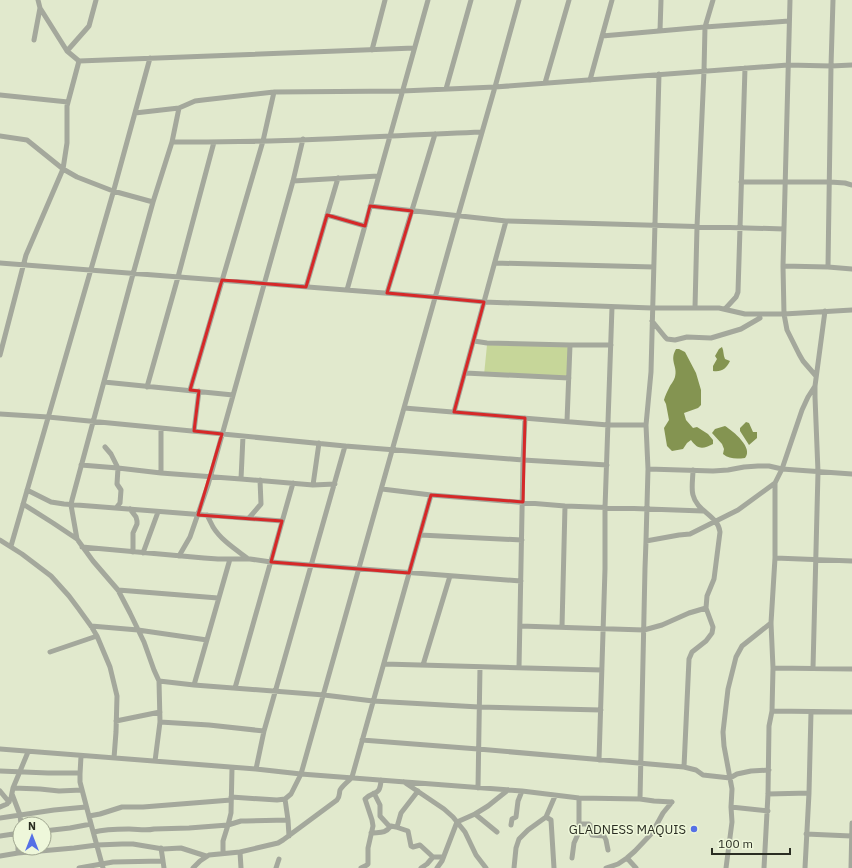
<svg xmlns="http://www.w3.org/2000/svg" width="852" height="868" viewBox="0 0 852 868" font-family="'IBM Plex Sans',sans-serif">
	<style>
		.green { fill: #c6d699 }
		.water { fill: #849451 }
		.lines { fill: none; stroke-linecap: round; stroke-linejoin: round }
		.street { stroke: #a4a89c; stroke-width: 5 }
		.marked { fill: none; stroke: #d62828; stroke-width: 3; stroke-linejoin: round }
		.poi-dot { fill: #5570e6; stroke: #eef7da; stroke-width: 1.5 }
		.labels { text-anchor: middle; stroke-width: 3; stroke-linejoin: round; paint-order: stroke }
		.poi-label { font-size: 13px; fill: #2a2d22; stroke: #eef7da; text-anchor: end }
	</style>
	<rect width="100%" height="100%" fill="#e1e9cd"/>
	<!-- green -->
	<path class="green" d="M487,345L569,346L568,380L484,375Z"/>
	<!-- water -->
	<path class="water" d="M722,347C724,351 723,355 725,359L730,361C726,369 722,372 713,371V366L717,359L715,356L719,349Z
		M676,349H679L685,352L696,373L701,390V405L698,408L684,413L686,420L693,428L697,427L708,434L713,440V444C703,449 698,450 691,440L687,443L683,449L672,451L667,446L664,428L669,420L666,404L664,400C665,396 667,392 669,388C670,385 674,381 675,377C678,366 669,361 676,349Z
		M746,422L749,423L753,432H757V438L749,445L740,431V428Z
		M725,426C733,431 754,448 745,458C736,459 729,459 723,454L724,449L722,444L712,433L715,429Z"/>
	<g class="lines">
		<!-- street -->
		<path class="street" d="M38,0L40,8
			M790,0L783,266L784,314L787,330L799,354L803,361L816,376
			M660,31L661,0
			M602,36L705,27L789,21
			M34,40L40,8L67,51
			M372,50L385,0
			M79,61L414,48
			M590,80L612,0
			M545,83L569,0
			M446,89L471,0
			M0,95L68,102
			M135,113L179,108L195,101L203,100L274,92L402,91L495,87L788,65L831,66L852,65
			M0,136L27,140L63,169L77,177L113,191L153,202
			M172,142C275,143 379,136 482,132
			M293,181L378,176
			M741,182H830L845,183L852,185
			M370,206L506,221L784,229
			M327,215L365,226
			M0,263L435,297L484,302L652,308H719L745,314H784L852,310
			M495,263L654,267
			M783,266L828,267L852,269
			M828,267L831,66L833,0
			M306,287L338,178
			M347,290L428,0
			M387,293L435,134
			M695,308L697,227L704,71L705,27L713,0
			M725,309L736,297L738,292L745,68
			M652,321L665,337L667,339L675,340L687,337L711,338L741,329L760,318
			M474,341L487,343L570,345H611
			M0,355L26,255L63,169L67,143V106L79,61L67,51L89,26L96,0
			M465,373L569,378
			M104,382L233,395
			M147,387L178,277L214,142
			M190,390L263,141L274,92
			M404,408L608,425H646
			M454,412L506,221
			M0,414L48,417L345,446L523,460L607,465
			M567,421L570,345
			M194,431L199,391
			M105,447L111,454L118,468L117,484L121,490L120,503L116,508
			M81,465L118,468L161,473L241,479L313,485L335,484
			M648,469L713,471L728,470L744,467L758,466H769L782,469L852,474
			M161,473V429
			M241,479L243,436
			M313,485L319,443
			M382,489L431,495L565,506L703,511
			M27,490L51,502L64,504L282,521
			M23,504L53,523L77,539L93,561L118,590L130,613L144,642L154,670L159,681L160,722L155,761
			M130,509L136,517L137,521V524L133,533V552
			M207,515C209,519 211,523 213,527C221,540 235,549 247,558
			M249,518L261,504L260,480
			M420,535L522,540
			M77,539L71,505L72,500L133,274L153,202L172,142L179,108
			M0,540L22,554L51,576L69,596L78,608L91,626L97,636L110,667L117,696L116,732L114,758
			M646,541L679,535L690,534L738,510L775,483
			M11,546L113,193L150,58
			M82,547L204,558L218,559H250L271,562L521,581
			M143,553L158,512
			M179,556L190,537L208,485L293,181L303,139
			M775,558L852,561
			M118,590L218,598
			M91,626L138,630L207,640
			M520,626L644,630L662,625L689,613L706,608
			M562,627L565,506
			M50,652L97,636
			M384,664L602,670
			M423,665L450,576
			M519,668L523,460L525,418
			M773,668L852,669
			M813,668L818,472L815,397V386L825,311
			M159,681L194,685L324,695L373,701L479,707L601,710
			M194,685L230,559
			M235,688L293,483
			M772,711L852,712
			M116,721L160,712
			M160,722L209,725L264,731
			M362,740L478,749L684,767L696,770L703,775L730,778L737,774L751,771L769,770
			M0,749L256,769L301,774L522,791L579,798L640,799L654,801L672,802
			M81,756L80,774V782L91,824L103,868
			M599,760L605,569V508L612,307
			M684,767L689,659L692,652L706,641L712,633L713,627L706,608L707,596L714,579L720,532C718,515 697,512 693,495C691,489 693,477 693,470
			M256,769L264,731L345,446
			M0,771L48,773H80
			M404,782L444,809L453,817L465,832L476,855L486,868
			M13,788L40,789L59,791L82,790
			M478,788L480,667
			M0,791L9,802
			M374,793L380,805V816L390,827
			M12,794L20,815L21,824
			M768,794L809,793
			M231,797L277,800L285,799L291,794L301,774L458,216L495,87L519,0
			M285,799L288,820L289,836
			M640,799L645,568L646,541L648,469L646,425L651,372L659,74
			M0,807L7,804L11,798L13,788L28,752
			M731,807L768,811
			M475,814L497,832
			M89,816L100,814L122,807H143L231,800
			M546,817L551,820L554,868
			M0,818L54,810L86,807
			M579,824H589L590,825L592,835L604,836L606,840L608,850
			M511,825L512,819L516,817L518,801L522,791
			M397,827L401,813L418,791
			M44,831L70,828L91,824
			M94,832C105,829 117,829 129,829C138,829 145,831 154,829L189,828L228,825L241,821H246L288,820
			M18,833V853
			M371,833C380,832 385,834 391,826L396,827L408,831L411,846L413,847L420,845L433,857H443
			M806,834L851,836
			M0,836L20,833
			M240,852L241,868
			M223,853V841L228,825L231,813L232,768
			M0,856L18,853L74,848L97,845L122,844H133L163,849L181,848L206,856
			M572,858L574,843L579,832V798
			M627,858L636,868
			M163,861L164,868
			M79,868L113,862L163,861L161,848
			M193,868L200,861L209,855L240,852L278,843L283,840L337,800C340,797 339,794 340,790C342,786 349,781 352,777L431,495
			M276,868L279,859
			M361,868L367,865L368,864V848L373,826L372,820L365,799C374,790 380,797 381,780
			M421,868L427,864L433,857
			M437,868L442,861L457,822L475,814L488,806L508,790
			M514,868L516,848L519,839L528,830L546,817L555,796
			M606,868L618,864L627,858L635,851L652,833L663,813L672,802
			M726,868L732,822L731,807L732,789L724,746L723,732L728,689L736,657L742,646L771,623
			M764,868L768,794L769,726L772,711L773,668L771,623L775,558V483L782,469L802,410L808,397L815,386
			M805,868L809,793L811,712
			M851,868L852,823"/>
	</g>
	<!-- marked area -->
	<path class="marked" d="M370,206L412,211L387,293L484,302L454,412L525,418L523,502L431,495L409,573L271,562L282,521L198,515L222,434L194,431L199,391L190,390L222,280L306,287L327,215L365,226Z"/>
	<!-- markers -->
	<circle class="poi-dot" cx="694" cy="829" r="4"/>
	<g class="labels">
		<!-- poi labels -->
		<g class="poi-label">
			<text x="686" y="834">GLADNESS MAQUIS</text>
		</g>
	</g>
	<!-- north arrow -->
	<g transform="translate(32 836)"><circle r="19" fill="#eef7da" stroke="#a0a690"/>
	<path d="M0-3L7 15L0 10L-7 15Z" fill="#5570e6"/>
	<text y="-6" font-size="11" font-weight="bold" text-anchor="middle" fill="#2a2d22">N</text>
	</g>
	<!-- scale -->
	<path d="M712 848v6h78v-6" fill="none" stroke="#2a2d22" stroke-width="2"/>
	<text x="718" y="848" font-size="12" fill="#2a2d22" stroke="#eef7da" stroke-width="3" paint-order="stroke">100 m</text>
</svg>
